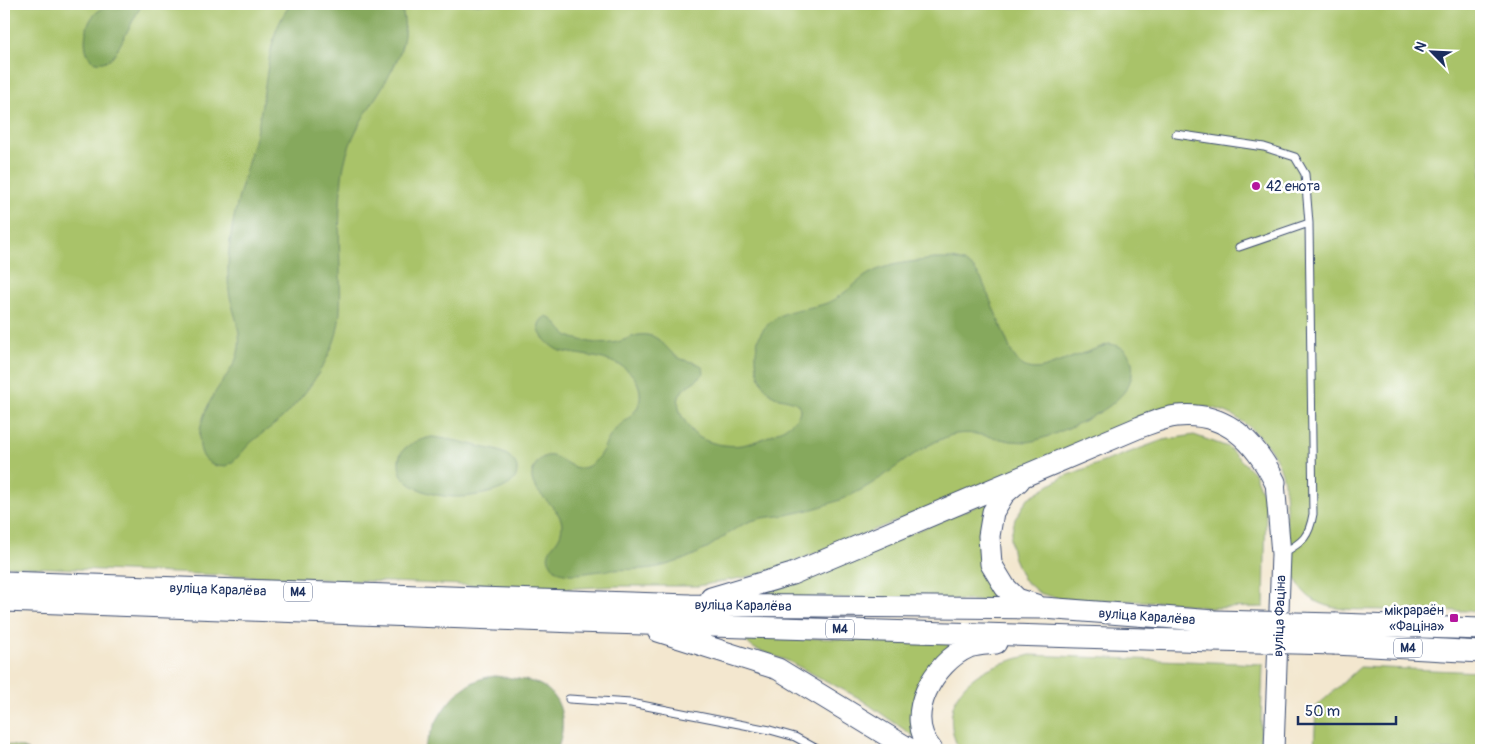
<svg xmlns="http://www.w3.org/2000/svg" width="1485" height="754" viewBox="0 0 1485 754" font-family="Pangolin,sans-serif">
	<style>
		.green { fill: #a9c369; stroke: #627964 }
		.forest { fill: #86a95d; stroke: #506c5e }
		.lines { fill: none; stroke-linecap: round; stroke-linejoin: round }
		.service-casing { stroke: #3b4b6f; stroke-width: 9 }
		.secondary-casing { stroke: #3b4b6f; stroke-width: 21 }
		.primary-casing { stroke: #3b4b6f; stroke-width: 23 }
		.service { stroke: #fff; stroke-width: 7 }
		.secondary { stroke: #fff; stroke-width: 19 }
		.primary { stroke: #fff; stroke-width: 21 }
		.primary-bridge-casing { stroke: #3b4b6f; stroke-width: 23; stroke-linecap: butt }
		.primary-bridge { stroke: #fff; stroke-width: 21 }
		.poi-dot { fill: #b5179e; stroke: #fff; stroke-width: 2 }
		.labels { text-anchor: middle; stroke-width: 5; stroke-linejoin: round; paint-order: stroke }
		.shield { fill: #fff; stroke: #5f6d8e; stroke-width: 1 }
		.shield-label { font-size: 12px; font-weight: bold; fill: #1b2f5e }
		.poi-label { font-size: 14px; fill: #1b2f5e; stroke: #fff; text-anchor: start }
		.street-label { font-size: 14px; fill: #1b2f5e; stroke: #fff }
	</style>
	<rect width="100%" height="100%" fill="#fff"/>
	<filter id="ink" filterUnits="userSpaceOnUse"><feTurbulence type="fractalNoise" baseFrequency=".02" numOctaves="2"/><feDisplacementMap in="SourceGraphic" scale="10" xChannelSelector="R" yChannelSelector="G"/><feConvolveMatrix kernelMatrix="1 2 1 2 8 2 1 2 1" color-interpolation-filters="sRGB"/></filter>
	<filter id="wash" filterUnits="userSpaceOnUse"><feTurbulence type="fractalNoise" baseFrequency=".0096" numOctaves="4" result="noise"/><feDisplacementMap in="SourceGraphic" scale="20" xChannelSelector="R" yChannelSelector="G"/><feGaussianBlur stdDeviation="1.12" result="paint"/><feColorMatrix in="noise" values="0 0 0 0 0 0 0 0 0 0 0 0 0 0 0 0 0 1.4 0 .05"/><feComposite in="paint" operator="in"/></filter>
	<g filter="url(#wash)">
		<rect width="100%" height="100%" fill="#f3e7cf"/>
		<!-- green -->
		<path class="green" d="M4,4H1481V611C1450,611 1418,610 1386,610C1365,609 1338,612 1319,603C1273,581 1294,509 1281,470C1275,452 1262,438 1248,426C1226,408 1208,405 1181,407L784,566L757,575L698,586H619L559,589L4,566Z
			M1194,435L1228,447L1254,473L1266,503L1264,607L1209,608L1170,602L1060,599L1039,593L1023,579L1013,556L1010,539L1015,519L1028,498L1065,476L1163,440Z
			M992,500L998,591L988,601L755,597Z
			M741,637L955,641L930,668L919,740L859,698L788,661L753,648Z
			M1030,655L1263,664L1260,750H959C942,714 954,685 990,668C1002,662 1017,659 1030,655Z
			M1360,667L1481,672V750H1314L1316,707Z
			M4,744L20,747L28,750H4Z"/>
		<!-- forest -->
		<path class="forest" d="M109,4H142L114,56C85,78 79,38 91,19C95,12 103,8 109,4Z
			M291,4H400C418,48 378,89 359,125C350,142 344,159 342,178C339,207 339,237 340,266C340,292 343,317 334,342C323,371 304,397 282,418C274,426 263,432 254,440C242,449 231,473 214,465C207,462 203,458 201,451C195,431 207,404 218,388C225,377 235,366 238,353C243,334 234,315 230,297C228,288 228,277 228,267C229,217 248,169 259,121C265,92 267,59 276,31C280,21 285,11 291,4Z
			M935,259H953L964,262L974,269L982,280L1011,351C1020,366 1026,371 1043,368L1109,344C1136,346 1138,374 1124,392C1121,396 1117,399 1113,403C1102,414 1044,441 1027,442C1022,442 1016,441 1011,441C992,438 968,429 949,436C915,448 890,475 859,491C835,504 806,512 779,516C772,517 764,517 758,519C735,524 719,543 698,553C682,561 661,568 643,569C629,570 615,569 601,571C589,572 575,576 564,573C558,572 554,569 551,564C542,551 558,544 561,532C570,505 517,493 536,464C552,442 567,471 583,468C600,464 604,444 613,432C619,424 630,419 636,410C647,392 635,371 617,364C600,356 579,355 560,351C548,346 527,326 547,316C558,321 561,334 573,338C585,341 599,345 611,343C627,342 634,331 652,336C663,340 668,352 679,358C687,362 696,361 703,367L704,373C697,382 686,384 681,393C676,400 679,411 683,418C687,424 691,432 697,436C709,444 729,447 742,445C756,443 811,422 798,404C789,398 778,400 770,393C756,381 752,352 760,335C764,327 771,321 779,316C794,308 811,309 827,303C841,297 852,286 864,277C884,263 912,262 935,259Z
			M432,437C451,439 467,443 485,448C491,449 498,450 503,453C510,456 517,462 517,470C518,489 485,494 471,496C451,499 421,495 405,480C401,475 399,469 399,462C399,445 419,440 432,437Z
			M495,676C509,678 532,679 544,687C565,700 566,729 557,750H423C435,723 447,694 476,681C481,678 489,677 495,676Z"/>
	</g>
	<g filter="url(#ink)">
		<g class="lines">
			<!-- service casing -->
			<g class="service-casing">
				<path id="service" d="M1176,134L1264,147L1295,157L1305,174L1309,223L1313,514C1309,537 1303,542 1283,553
					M1239,247L1309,223
					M569,699L631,703L770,730L795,737L819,750"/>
			</g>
			<!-- secondary casing -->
			<g class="secondary-casing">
				<path id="secondary" d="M1274,750L1281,554L1275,482"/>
			</g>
			<!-- primary casing -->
			<g class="primary-casing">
				<path id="primary" d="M1019,481L1004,494L993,512L989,536L991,564L1005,587L1017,599L1036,605
					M4,582L690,605L1044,608L1214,621
					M711,598L792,574L1140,427C1151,423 1165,417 1177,416C1226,411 1255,441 1275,482
					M4,601L576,622L1213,641
					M1336,624L1481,629
					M658,631L778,669L911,750
					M1335,644L1481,652
					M932,750C902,716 934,662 969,647C977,644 988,644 996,643"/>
			</g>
			<!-- service -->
			<use href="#service" class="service"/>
			<!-- secondary -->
			<use href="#secondary" class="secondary"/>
			<!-- primary -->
			<use href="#primary" class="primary"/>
			<!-- primary-bridge casing -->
			<g class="primary-bridge-casing">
				<path id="primary-bridge" d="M1214,621L1336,624
					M1213,641L1335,644"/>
			</g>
			<!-- primary-bridge -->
			<use href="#primary-bridge" class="primary-bridge"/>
		</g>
	</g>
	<!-- markers -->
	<g class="poi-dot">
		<circle cx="1256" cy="186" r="5"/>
		<rect x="1449" y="613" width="10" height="10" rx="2.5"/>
	</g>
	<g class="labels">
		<!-- shield labels -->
		<g class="shield">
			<rect x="284" y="582.5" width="28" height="19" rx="4"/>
			<rect x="826" y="619.5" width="28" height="19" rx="4"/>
			<rect x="1394" y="638.5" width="28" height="19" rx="4"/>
		</g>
		<g class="shield-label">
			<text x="298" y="596">М4</text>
			<text x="840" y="633">М4</text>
			<text x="1408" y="652">М4</text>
		</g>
		<!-- poi labels -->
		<g class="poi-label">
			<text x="1266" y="191">42 енота</text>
			<text x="1444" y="615" text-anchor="end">мікрараён<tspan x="1444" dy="16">«Фаціна»</tspan></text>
		</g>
		<!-- street labels -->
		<g class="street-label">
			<text transform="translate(218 589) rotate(2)" y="5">вуліца Каралёва</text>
			<text transform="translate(743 605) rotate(1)" y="5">вуліца Каралёва</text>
			<text transform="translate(1147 616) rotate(4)" y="5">вуліца Каралёва</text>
			<text transform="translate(1279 616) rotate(-88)" y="5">вуліца Фаціна</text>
		</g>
	</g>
	<!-- margin -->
	<rect width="1485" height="754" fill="none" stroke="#fff" stroke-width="20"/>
	<!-- north arrow -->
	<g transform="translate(1432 52) rotate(294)" stroke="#ffffff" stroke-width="4" paint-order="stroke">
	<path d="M0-4L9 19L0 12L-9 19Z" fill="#1b2f5e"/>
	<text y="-8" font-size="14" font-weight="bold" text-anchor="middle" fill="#1b2f5e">N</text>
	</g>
	<!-- scale -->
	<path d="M1298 716v8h98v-8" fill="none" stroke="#1b2f5e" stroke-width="2.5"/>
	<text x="1305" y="716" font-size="15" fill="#1b2f5e" stroke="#ffffff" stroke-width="4" paint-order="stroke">50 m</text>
</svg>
